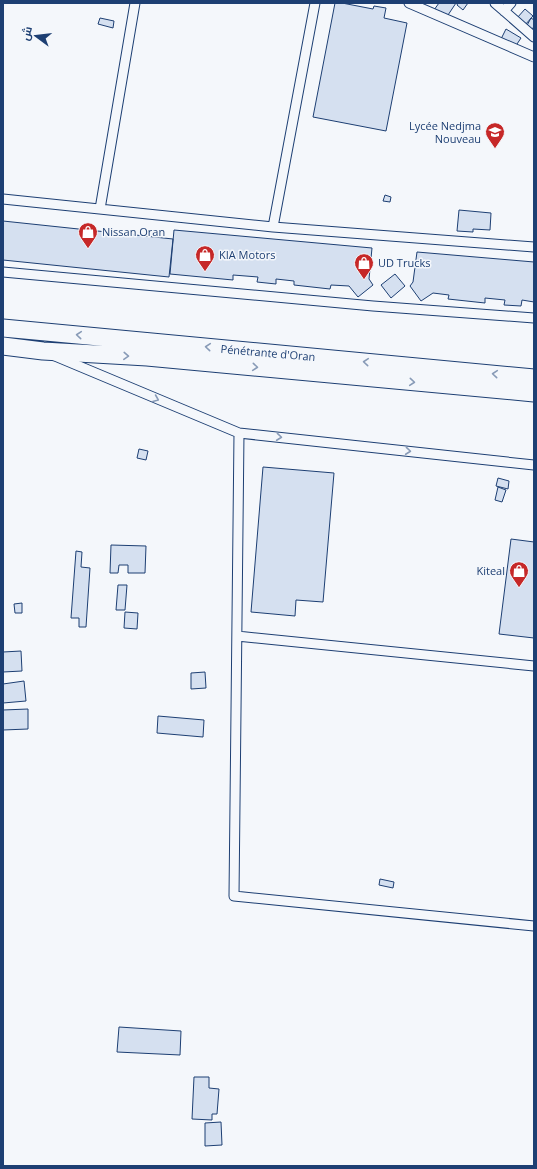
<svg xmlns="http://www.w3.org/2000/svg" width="537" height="1169" viewBox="0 0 537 1169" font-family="'Open Sans',Cairo,sans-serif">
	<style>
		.building { fill: #d5e0f0; stroke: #1d3f73 }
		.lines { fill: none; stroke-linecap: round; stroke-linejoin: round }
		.street-casing { stroke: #1d3f73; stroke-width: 11 }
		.highway-casing { stroke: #1d3f73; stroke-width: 19 }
		.street { stroke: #f4f7fb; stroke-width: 9 }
		.highway { stroke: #f4f7fb; stroke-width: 17 }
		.oneway { stroke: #889bb7 }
		.labels { text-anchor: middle; stroke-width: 3; stroke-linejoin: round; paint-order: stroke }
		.poi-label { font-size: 11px; fill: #1d3f73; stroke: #f4f7fb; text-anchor: start }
		.street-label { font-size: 11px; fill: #1d3f73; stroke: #f4f7fb }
	</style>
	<rect width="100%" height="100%" fill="#f4f7fb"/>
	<!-- building -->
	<path class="building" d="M335,3H342L373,9L374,6L386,8L384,18L407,23L386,131L313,117Z
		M439,3H456L446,18L434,10Z
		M458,3H468L463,10L457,5Z
		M525,9L533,16L525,25L517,18Z
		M100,18L114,21L113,28L98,24Z
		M531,18L534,20V26L531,32L525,29Z
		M506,29L521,38L515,47L501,39Z
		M385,195L391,197L390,202L383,201Z
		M459,210L491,213L490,230L473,229V232L457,231Z
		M3,221L173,239L169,277L3,260Z
		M174,230L372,248L369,279L373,285L358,297L349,286L331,285L330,289L294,285V281L276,279V284L257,282L258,277L233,275V280L170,274Z
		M417,252L534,262V302L522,300L521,306L504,305L505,300L485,298V303L448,299L449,295L433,293L421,301L410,286L413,282Z
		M395,274L405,286L391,298L381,285Z
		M139,449L148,451L146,460L137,458Z
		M263,467L334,473L323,602L296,600L295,616L251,612Z
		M498,478L509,481L508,489L496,486Z
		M498,487L506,490L502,502L495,500Z
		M511,539L534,542V638L499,634Z
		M111,545L146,546L145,573H128V565H119L118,573H110Z
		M76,551L82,552L81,567L90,568L86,627H79V618H71Z
		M118,585H127L125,610H116Z
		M22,603V613H15L14,604Z
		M125,612L138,613L137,629L124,628Z
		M21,651L22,671L3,672V652Z
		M205,672L206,688L191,689V673Z
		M24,681L26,701L3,703V684Z
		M28,709V729L3,730V710Z
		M158,716L204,720L203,737L157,733Z
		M380,879L394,882L393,888L379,885Z
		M119,1027L181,1031L180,1055L117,1052Z
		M194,1077H209V1088L219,1089L217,1114H212V1120L192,1119Z
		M221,1122L222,1145L205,1146V1123Z"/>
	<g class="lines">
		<!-- street casing -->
		<g class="street-casing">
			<path id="street" d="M409,3L534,57
				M495,3L534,37
				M504,11L511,3
				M3,199L273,227L534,247
				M100,209L135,3
				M273,227L315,3
				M3,272L373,306L534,318
				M55,356L239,433L534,465
				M239,433L234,896L534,926
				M237,636L534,666"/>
		</g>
		<!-- highway casing -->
		<g class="highway-casing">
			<path id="highway" d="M3,328L534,378
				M3,346L43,351L147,357L534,393"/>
		</g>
		<!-- street -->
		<use href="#street" class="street"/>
		<!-- highway -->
		<use href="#highway" class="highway"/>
	</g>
	<!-- one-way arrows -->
	<defs><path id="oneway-chevron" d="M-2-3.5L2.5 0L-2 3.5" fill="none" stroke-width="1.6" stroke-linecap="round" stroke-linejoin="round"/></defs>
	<g class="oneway">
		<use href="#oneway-chevron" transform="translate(79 335) rotate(-175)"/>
		<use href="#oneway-chevron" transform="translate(208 347) rotate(-175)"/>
		<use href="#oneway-chevron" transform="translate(126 356) rotate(3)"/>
		<use href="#oneway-chevron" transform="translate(366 362) rotate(-175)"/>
		<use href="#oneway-chevron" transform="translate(255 367) rotate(5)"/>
		<use href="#oneway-chevron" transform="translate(495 374) rotate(-175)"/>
		<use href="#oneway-chevron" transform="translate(412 382) rotate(5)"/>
		<use href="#oneway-chevron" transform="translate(156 399) rotate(23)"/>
		<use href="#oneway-chevron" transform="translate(279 437) rotate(6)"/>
		<use href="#oneway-chevron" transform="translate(408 451) rotate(6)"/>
	</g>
	<!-- icons -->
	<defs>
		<g id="school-pin" transform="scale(1)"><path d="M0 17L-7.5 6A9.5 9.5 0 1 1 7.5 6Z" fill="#c62828" stroke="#f4f7fb"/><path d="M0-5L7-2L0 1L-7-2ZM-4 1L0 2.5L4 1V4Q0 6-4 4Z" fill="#fff"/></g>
		<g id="shop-pin" transform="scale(1)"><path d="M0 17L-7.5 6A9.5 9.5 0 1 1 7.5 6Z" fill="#c62828" stroke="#f4f7fb"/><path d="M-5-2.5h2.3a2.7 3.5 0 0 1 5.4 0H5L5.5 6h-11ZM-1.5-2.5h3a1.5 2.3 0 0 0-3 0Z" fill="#fff"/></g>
	</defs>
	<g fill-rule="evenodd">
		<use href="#school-pin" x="495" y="132"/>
		<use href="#shop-pin" x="88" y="232"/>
		<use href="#shop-pin" x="205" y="255"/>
		<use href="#shop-pin" x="364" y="263"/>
		<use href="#shop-pin" x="519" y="571"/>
	</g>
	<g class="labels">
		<!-- poi labels -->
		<g class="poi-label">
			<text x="481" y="130" text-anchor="end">Lycée Nedjma<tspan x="481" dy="13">Nouveau</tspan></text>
			<text x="102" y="236">Nissan Oran</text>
			<text x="219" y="259">KIA Motors</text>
			<text x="378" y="267">UD Trucks</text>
			<text x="505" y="575" text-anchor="end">Kiteal</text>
		</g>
		<!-- street labels -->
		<g class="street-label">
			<text transform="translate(268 353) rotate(5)" y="4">Pénétrante d'Oran</text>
		</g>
	</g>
	<!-- border -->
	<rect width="537" height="1169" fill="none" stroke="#1d3f73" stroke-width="8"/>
	<!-- north arrow -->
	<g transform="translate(36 36) rotate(285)" stroke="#f4f7fb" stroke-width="3" paint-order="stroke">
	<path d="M0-3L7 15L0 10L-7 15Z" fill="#1d3f73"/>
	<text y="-6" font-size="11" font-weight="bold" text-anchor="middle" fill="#1d3f73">ش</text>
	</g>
</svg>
